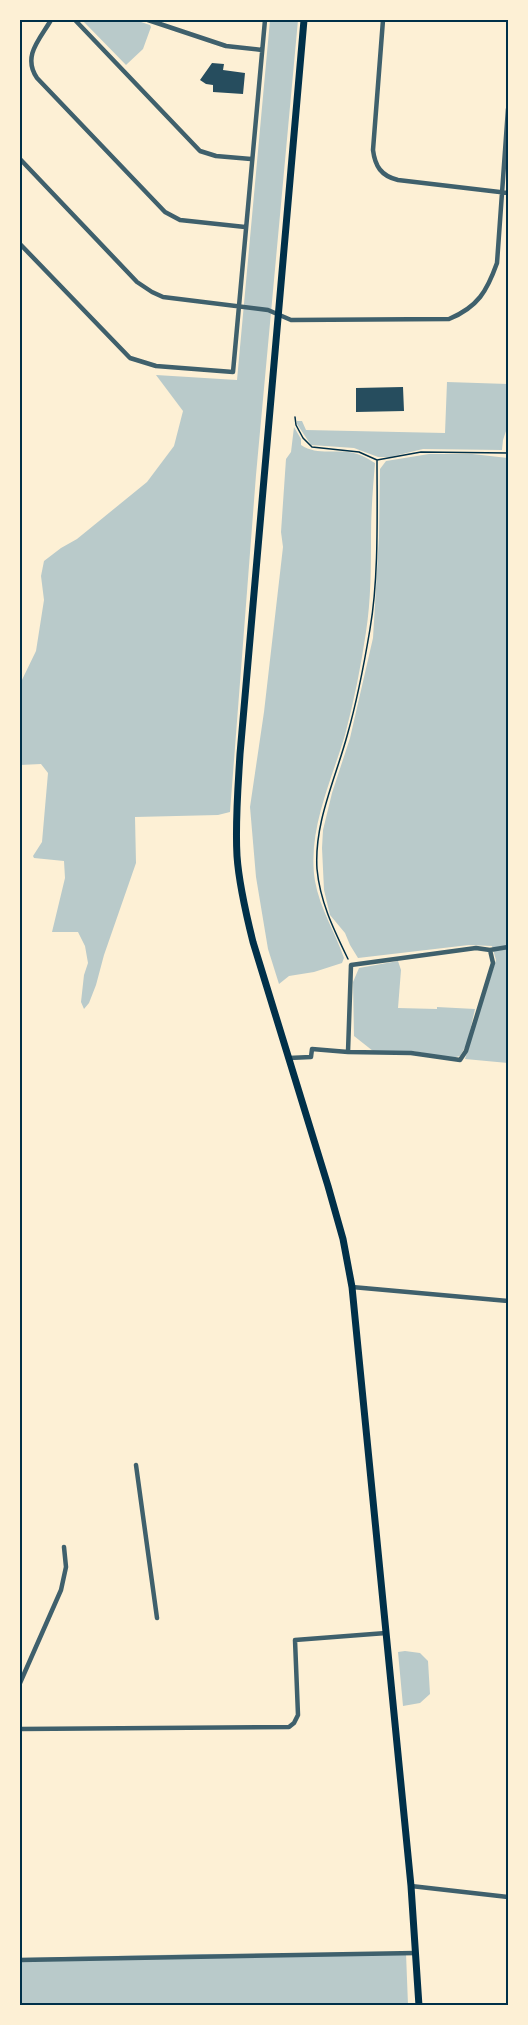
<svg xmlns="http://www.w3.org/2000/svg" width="528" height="2025" viewBox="0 0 528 2025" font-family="'DM Sans',sans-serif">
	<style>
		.green { fill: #b9caca }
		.building { fill: #264d5e }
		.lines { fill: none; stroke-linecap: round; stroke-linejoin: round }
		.path { stroke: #003049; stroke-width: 1.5 }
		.minor { stroke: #3f606c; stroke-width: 4.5 }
		.primary { stroke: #003049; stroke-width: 7 }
		.neatline { fill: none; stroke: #003049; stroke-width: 2 }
	</style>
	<rect width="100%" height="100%" fill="#fdf0d5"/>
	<!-- green -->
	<path class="green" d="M82,20H135L150,25L151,27L143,49L126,65Z
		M270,20H298L256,475L230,812L218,815L135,817L136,863L104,955L96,985L89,1003L84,1009L81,1002L84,975L88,963L85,946L78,932H52L65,878L64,861L34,858L33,856L42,842L48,773L41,764L20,765V684L36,651L44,600L41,576L44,561L61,548L77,539L147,482L174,446L183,411L156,375L237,380Z
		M447,382L508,384V425L503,440L502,450L423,449L390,457H378L354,448L311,445L297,424V421H302L306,430L445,433Z
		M294,427L301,439V445C316,455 332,450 348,452C358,453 367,458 375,463C373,487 371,512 371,536C371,568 371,600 366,632C361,666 354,701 345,735C331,782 307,831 315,881C320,909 335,932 344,958L342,963L314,972L289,976L279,984L268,949L256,877L250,807L264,712L283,547L281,532L286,459L291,452Z
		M429,454H472L508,458V1063L465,1059L496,960L492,946L469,945L358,958L350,945L345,933L330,915L324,890L322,848L323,830L332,793L350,738L373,638L379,537L380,469L386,461Z
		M398,961L401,970L398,1008L437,1009V1007L475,1009L467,1044L460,1056L452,1058L412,1051H373L354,1036L353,982L359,968Z
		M405,1651L420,1653L428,1661L430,1694L420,1703L403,1706L398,1652Z
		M406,1953L408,2005H20V1958L202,1954Z"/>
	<!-- building -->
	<path class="building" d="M212,63L224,64L223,70L245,73L243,94L213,92V85L206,84L200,80Z
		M403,387L404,411L356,412V388Z"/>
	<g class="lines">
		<!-- path -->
		<path class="path" d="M295,417L296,425L303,438L312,447L359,452L377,460L421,452L508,453
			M348,959C334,930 320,902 317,869C314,823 335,780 347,736C357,701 364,665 370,629C379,577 377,513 377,460"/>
		<!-- minor -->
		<path class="minor" d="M51,20C40,39 22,56 37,78L165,212L180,220L245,227
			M75,20L200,151L216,156L251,159
			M148,20L226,46L262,50
			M383,20L373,150C375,166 381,176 398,180L508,193
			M20,159L137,282L152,292L163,297L268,310L291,320L449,319C478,307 487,291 497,263L508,109
			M20,244L130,358L156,366L233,372L265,20
			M348,1052L351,965L476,948L490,950L508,947
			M289,1058L311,1057L312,1049L348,1052L411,1053L460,1060L466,1051L493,963L490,950
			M352,1287L508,1301
			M136,1465L157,1618
			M20,1683L61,1590L66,1567L64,1547
			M20,1729L289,1727L294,1723L298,1715L295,1640L386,1633
			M411,1886L508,1897
			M20,1960L416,1953"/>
		<!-- primary -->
		<path class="primary" d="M304,20L240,754C238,788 235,822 237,856C239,885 246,914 253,942L328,1186L343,1239L352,1287L411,1886L419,2006"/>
	</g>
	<!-- border -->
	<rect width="528" height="2025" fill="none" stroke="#fdf0d5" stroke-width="42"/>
	<rect x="21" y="21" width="486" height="1983" class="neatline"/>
</svg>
